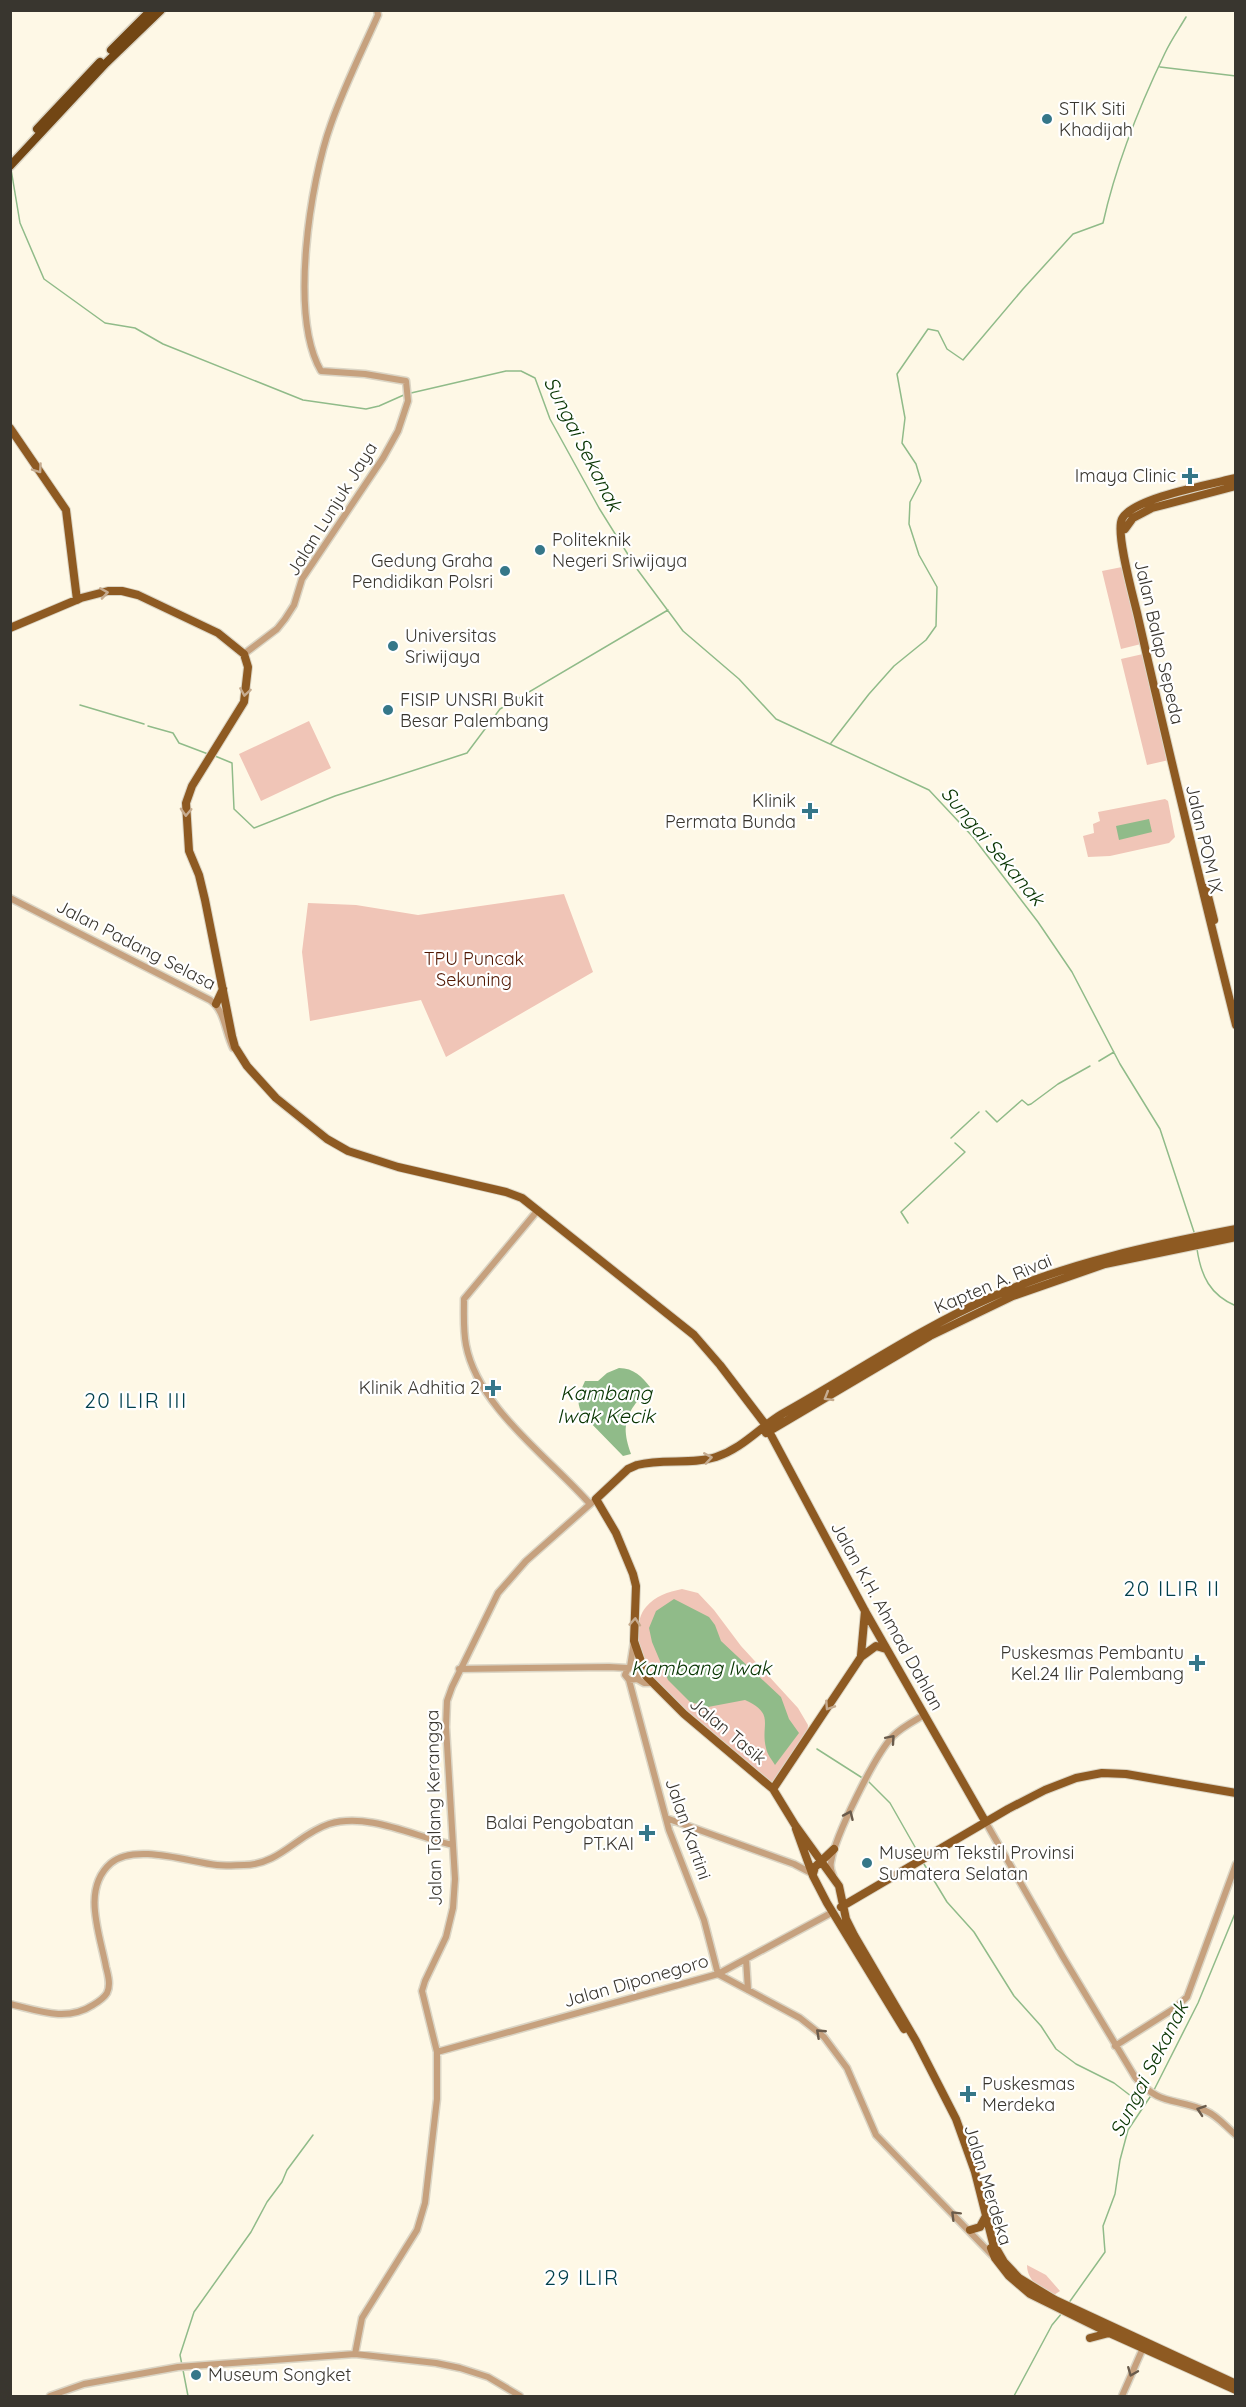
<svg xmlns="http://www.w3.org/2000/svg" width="1246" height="2407" viewBox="0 0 1246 2407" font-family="Quicksand,sans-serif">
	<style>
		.green { fill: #f0c5b7 }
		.water { fill: #90bb89 }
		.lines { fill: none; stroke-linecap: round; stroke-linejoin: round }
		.stream { stroke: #90bb89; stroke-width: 1.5 }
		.minor-casing { stroke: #dbd5c5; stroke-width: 9 }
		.major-casing { stroke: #dbd5c5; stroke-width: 10 }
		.highway-casing { stroke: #dbd5c5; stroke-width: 11 }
		.minor { stroke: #c6a17e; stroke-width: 6 }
		.major { stroke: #8e5a22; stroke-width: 8 }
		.highway { stroke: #724614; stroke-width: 8 }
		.oneway { stroke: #c6ac90 }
		.oneway2 { stroke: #6a5b4b }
		.poi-dot { fill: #357789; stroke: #fff; stroke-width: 2 }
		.labels { text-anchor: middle; stroke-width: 4.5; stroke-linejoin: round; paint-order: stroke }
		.poi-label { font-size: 18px; fill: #39362f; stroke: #fff; text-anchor: start }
		.street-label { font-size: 18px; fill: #39362f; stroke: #fff }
		.park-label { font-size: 18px; fill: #501702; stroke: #fff }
		.water-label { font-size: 20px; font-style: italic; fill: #073401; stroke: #fff }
		.quarter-label { font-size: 21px; letter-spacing: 1.5px; fill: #013f4c; stroke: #fff }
	</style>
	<rect width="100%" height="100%" fill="#fef8e6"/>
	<!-- green -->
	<path class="green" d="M1122,567L1141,644L1121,649L1102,571Z
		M1143,654L1169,760L1147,765L1121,659Z
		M309,721L331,768L261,801L239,754Z
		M1165,799L1168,801L1175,837L1169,843L1110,856L1088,857L1083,836L1094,833L1093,824L1100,821L1098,812Z
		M564,894L593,972L446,1057L421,1000L310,1021L302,952L308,903L356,905L418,915Z
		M682,1589L698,1593L714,1610L741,1646L798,1708L808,1725L807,1736L773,1785C743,1761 714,1736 686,1711C676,1702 664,1694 655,1684C641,1667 630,1625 646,1607C655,1596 668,1592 682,1589Z
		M1027,2265L1046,2275L1060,2291L1054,2295C1041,2289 1027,2281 1027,2265Z"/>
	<!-- water -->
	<path class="water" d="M1149,819L1152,832L1119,840L1116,826Z
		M619,1368C634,1368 642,1377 650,1387C628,1411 619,1421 631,1454L623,1456L583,1415C575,1402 579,1395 585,1381H598L607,1373Z
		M674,1599L709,1617L715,1625L721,1641L781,1697L789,1719L799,1733L775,1765C772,1760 767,1754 766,1748C760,1724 776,1714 745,1700L708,1707L690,1702L668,1680L652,1642L649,1628L656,1611Z"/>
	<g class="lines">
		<!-- stream -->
		<path class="stream" d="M1160,67L1236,76
			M11,169L20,223L44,279L105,323L135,328L163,344L303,400L366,409L379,406L406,394
			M411,393L506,371H521L535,378L550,419L599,508L637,569L683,631L739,679L776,719L929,790L973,837L1038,922L1072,972L1120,1064L1160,1129L1195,1235
			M80,705L144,724
			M148,726L173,733L179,743L208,754
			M831,743L869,694L894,666L926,640L936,626L937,587L919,555L909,524L910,502L921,481L916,464L902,443L905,418L897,374L928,329L938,331L947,349L963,360L1023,289L1073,234L1103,223C1116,164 1139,107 1165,53C1171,40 1179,29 1186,17
			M215,756L232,763L234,809L254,828L335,796L467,753L500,709L668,610
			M1099,1061L1114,1052
			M986,1111L997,1122L1022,1100L1028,1105L1031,1104L1058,1084L1090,1066
			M951,1138L979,1112
			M908,1223L901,1212L965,1152L955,1143
			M1197,1249C1201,1276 1210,1295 1236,1306
			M817,1749L864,1779
			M868,1781L890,1803L919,1854
			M924,1864L947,1902L974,1932L1014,1996L1041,2026L1056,2049L1076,2064L1114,2083L1144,2106
			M1154,2090L1198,2003L1236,1911
			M1068,2304L1105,2252L1103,2226L1115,2194L1120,2160L1128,2130L1152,2094
			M182,2365L180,2355L194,2312L251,2232L267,2202L282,2182L287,2170L313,2135
			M183,2370L188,2396
			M1014,2396L1052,2325L1062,2313"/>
		<!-- minor casing -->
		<g class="minor-casing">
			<path id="minor" d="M244,654L277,629L285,619L294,605L302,579L383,458L398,431L408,401L406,381L365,374L321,371C289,316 310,182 331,124C344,87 362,51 378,15L377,10
				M10,898L210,1000C225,1010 225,1032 233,1048
				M538,1210L464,1299C464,1314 463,1330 466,1345C478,1408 550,1458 590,1504
				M630,1667L634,1641
				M459,1669L609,1667L628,1668
				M637,1679L639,1675L636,1669L628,1668L625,1675L629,1680L637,1679L644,1683H651
				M629,1680L669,1830L704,1920L718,1974L800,2018L824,2037L847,2068L876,2135L992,2255
				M666,1818L794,1864L813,1874
				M985,1821L1063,1957L1135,2077C1160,2107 1175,2097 1206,2111C1218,2116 1226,2127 1236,2135
				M833,1875C831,1871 830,1867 831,1862C835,1836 875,1755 893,1736C902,1727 914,1721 924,1715
				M746,1959L748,1990
				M10,2004C39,2011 67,2022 93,2005C98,2002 104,1998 107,1993C111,1985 108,1975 106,1967C100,1934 81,1889 111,1863C135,1843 189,1862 217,1865C226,1866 236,1865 244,1865C279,1865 298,1834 329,1824C369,1812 415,1837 453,1845
				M1115,2046L1175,2008L1187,1997L1236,1864
				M437,2052L718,1974L833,1912
				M355,2354L362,2318L417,2230L425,2203L437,2099V2052L422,1991L425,1981L446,1937L453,1908L455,1879L446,1727L447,1701L452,1687L498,1593L526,1561L596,1499
				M50,2396L84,2384L178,2367L355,2354L436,2363L460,2368L488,2377L520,2396
				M1122,2396L1143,2348"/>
		</g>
		<!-- major casing -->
		<g class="major-casing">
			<path id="major" d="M10,428L66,510L77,600
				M1236,478C1212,484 1132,498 1122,519C1115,533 1134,599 1138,617C1169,753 1202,889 1236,1025
				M1125,529L1133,518L1152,508L1236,486
				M10,628L81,598L108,591H122L138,595L218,633L244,654L248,667L244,702L192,786L186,803L189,851L199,875L205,900L232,1036L235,1047L247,1066L276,1098L327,1139L348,1151L398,1167L506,1192L522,1198L694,1335L720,1365L765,1424L865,1611L985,1821
				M1206,888L1214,920
				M216,1004L223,989
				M1236,1229C1153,1245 1071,1262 994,1296C920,1328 852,1375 782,1414C759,1428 743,1448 716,1457C691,1465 663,1458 637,1465L628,1469L596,1499L616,1533L633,1574L636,1586L634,1641L646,1676L684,1714L773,1789L795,1825L839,1886L846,1919L854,1935L916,2041L956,2119L975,2172L993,2243L1004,2262L1019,2278L1055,2300L1236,2384
				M766,1433L930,1336L1013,1296L1105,1264L1236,1237
				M861,1655L865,1611
				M773,1789L861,1657L876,1646L886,1649
				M796,1829L813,1876L827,1903L904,2029
				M813,1874L815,1867L834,1849
				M841,1907L1008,1809L1045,1790L1076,1778L1102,1773L1126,1774L1236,1793
				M970,2230L980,2227L986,2216
				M991,2248L995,2258L1009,2276L1030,2294L1105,2331L1236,2390
				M1090,2338L1109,2333"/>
		</g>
		<!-- highway casing -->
		<g class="highway-casing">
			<path id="highway" d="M111,50L151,10
				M37,129L100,62
				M10,166L106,63L161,10"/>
		</g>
		<!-- minor -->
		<use href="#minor" class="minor"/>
		<!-- major -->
		<use href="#major" class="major"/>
		<!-- highway -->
		<use href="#highway" class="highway"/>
	</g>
	<!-- one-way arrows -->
	<defs><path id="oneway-chevron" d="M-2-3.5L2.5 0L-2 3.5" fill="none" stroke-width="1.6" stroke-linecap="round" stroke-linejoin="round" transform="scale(1.5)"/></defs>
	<g class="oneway">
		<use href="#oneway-chevron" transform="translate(38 469) rotate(55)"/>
		<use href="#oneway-chevron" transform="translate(104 593) rotate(-9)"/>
		<use href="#oneway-chevron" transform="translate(245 692) rotate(99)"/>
		<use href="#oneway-chevron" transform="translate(186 812) rotate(92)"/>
		<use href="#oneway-chevron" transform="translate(828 1397) rotate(149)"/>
		<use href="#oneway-chevron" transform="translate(708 1458) rotate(-9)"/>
		<use href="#oneway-chevron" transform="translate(635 1622) rotate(-86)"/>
		<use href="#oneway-chevron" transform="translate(829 1706) rotate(123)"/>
	</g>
	<g class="oneway2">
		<use href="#oneway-chevron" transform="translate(891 1739) rotate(-49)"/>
		<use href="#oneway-chevron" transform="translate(849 1815) rotate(-66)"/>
		<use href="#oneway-chevron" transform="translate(820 2033) rotate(-137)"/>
		<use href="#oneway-chevron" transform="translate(1201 2110) rotate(-161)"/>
		<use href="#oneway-chevron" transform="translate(955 2215) rotate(-135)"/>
		<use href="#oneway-chevron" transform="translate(1132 2372) rotate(112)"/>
	</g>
	<!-- markers -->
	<g class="poi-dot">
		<circle cx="1047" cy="119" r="6"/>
		<path d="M1187 467h6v6h6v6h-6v6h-6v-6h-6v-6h6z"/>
		<circle cx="540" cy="550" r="6"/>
		<circle cx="505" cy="571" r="6"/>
		<circle cx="393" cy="646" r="6"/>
		<circle cx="388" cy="710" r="6"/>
		<path d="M807 802h6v6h6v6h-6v6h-6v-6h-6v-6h6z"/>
		<path d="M490 1379h6v6h6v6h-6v6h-6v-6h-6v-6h6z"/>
		<path d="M1194 1654h6v6h6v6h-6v6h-6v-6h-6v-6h6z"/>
		<path d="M644 1824h6v6h6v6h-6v6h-6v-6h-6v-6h6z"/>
		<circle cx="867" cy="1863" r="6"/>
		<path d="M965 2085h6v6h6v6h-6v6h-6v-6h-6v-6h6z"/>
		<circle cx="196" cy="2375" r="6"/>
	</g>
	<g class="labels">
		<!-- poi labels -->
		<g class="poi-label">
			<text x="1059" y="115">STIK Siti<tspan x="1059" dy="21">Khadijah</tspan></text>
			<text x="1176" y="482" text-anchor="end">Imaya Clinic</text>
			<text x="552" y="546">Politeknik<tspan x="552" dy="21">Negeri Sriwijaya</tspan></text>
			<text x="493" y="567" text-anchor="end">Gedung Graha<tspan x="493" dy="21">Pendidikan Polsri</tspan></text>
			<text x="405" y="642">Universitas<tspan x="405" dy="21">Sriwijaya</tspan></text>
			<text x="400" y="706">FISIP UNSRI Bukit<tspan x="400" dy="21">Besar Palembang</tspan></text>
			<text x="796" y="807" text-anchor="end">Klinik<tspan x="796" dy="21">Permata Bunda</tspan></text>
			<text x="480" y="1394" text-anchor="end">Klinik Adhitia 2</text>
			<text x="1184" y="1659" text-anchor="end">Puskesmas Pembantu<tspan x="1184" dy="21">Kel.24 Ilir Palembang</tspan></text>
			<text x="634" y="1829" text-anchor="end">Balai Pengobatan<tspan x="634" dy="21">PT.KAI</tspan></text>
			<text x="879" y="1859">Museum Tekstil Provinsi<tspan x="879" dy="21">Sumatera Selatan</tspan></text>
			<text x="982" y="2090">Puskesmas<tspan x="982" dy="21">Merdeka</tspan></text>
			<text x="208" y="2381">Museum Songket</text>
		</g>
		<!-- street labels -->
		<g class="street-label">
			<text transform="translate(332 509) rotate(-58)" y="6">Jalan Lunjuk Jaya</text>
			<text transform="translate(1159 642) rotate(77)" y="6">Jalan Balap Sepeda</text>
			<text transform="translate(1204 839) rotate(77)" y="6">Jalan POM IX</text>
			<text transform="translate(136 945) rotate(27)" y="6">Jalan Padang Selasa</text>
			<text transform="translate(993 1284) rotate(-23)" y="6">Kapten A. Rivai</text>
			<text transform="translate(887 1616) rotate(61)" y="6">Jalan K.H. Ahmad Dahlan</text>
			<text transform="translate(728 1731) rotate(40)" y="6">Jalan Tasik</text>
			<text transform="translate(434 1808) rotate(-91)" y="6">Jalan Talang Kerangga</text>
			<text transform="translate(688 1829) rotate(71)" y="6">Jalan Kartini</text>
			<text transform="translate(636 1981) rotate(-16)" y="6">Jalan Diponegoro</text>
			<text transform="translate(988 2185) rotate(73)" y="6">Jalan Merdeka</text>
		</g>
		<!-- park labels -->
		<g class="park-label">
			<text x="474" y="965">TPU Puncak<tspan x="474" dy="21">Sekuning</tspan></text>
		</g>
		<!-- water labels -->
		<g class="water-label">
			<text transform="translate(583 444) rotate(63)" y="7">Sungai Sekanak</text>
			<text transform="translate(993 846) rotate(50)" y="7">Sungai Sekanak</text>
			<text x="606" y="1400">Kambang<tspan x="606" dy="23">Iwak Kecik</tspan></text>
			<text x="701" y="1675">Kambang Iwak</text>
			<text transform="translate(1149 2069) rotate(-63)" y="7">Sungai Sekanak</text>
		</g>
		<!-- quarter labels -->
		<g class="quarter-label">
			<text x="136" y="1408">20 ILIR III</text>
			<text x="1172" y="1596">20 ILIR II</text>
			<text x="582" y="2285">29 ILIR</text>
		</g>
	</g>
	<!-- border -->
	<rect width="1246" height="2407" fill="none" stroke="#39362f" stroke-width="24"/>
</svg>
